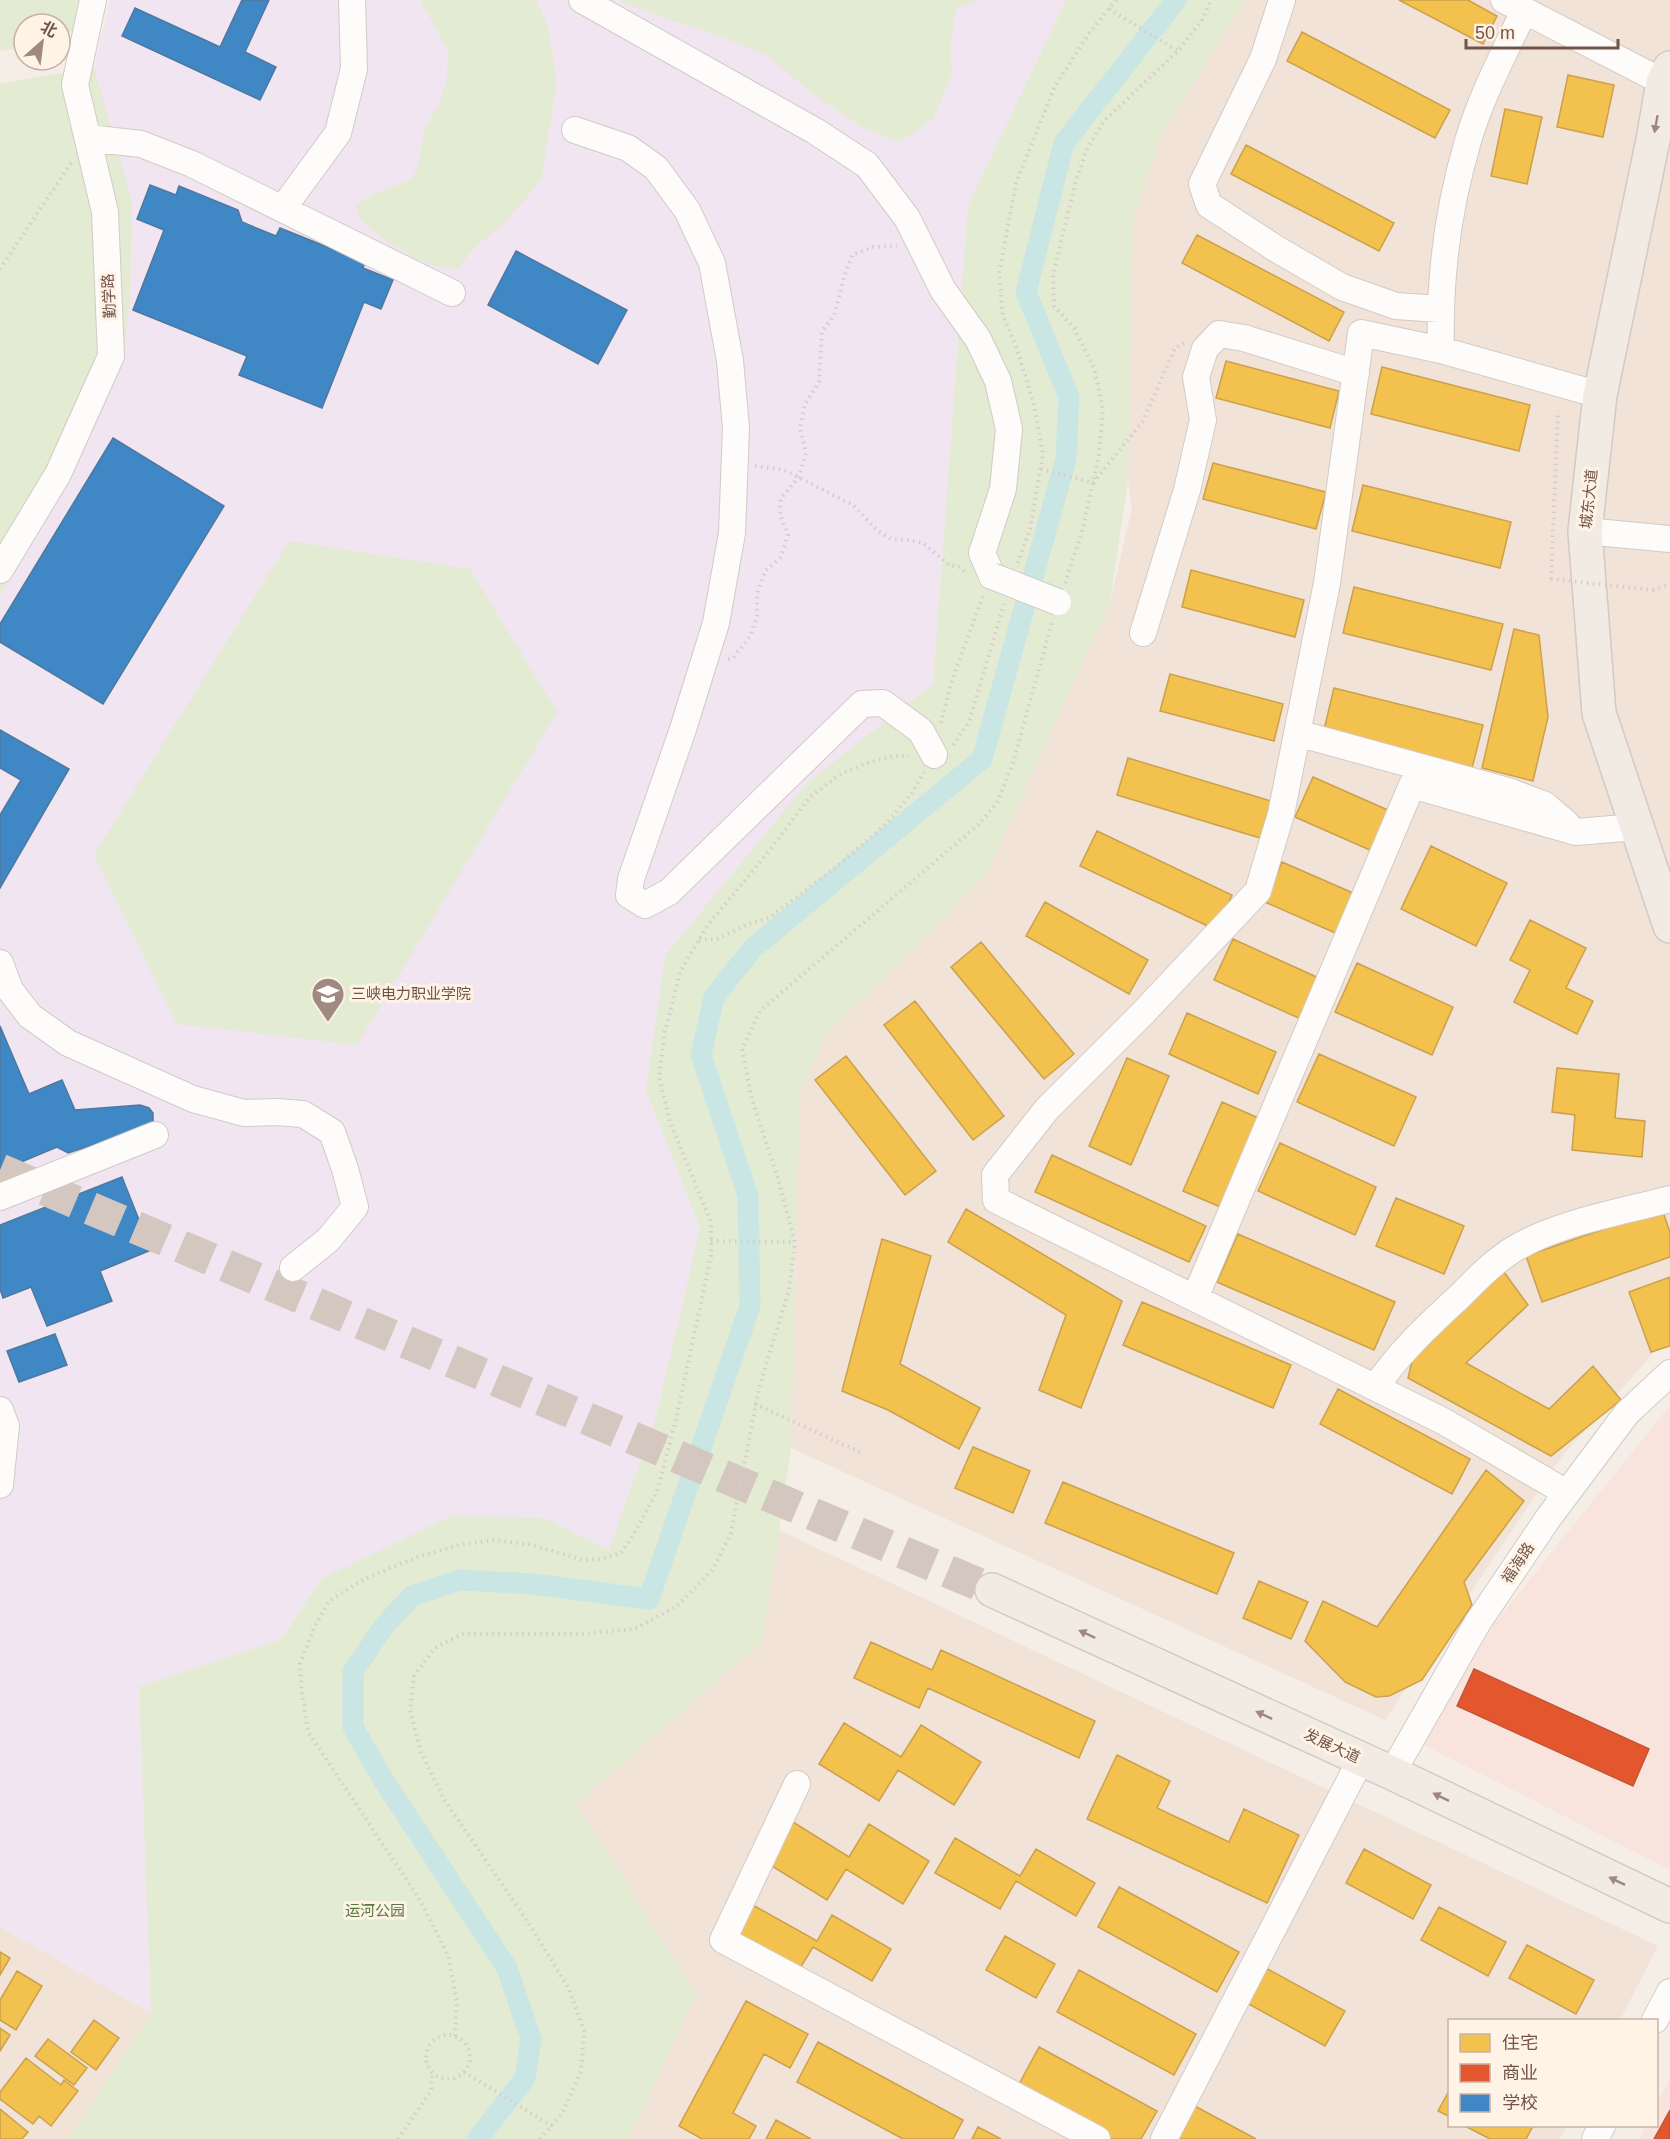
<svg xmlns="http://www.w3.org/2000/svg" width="1670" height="2139" viewBox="0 0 1670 2139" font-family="Helvetica,'Noto Sans SC',sans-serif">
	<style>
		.residential { fill: #f1e3d7 }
		.commercial { fill: #f9e4dd }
		.education { fill: #f0e5f0 }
		.green { fill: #e3ebd2 }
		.homes { fill: #f2c14e; stroke: #cca04c; stroke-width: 1.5 }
		.shops { fill: #e4572e; stroke: #c25636; stroke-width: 1.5 }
		.schools { fill: #3f88c5; stroke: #4e78a0; stroke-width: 1.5 }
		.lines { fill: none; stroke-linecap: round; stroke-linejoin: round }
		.canal { stroke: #c9e6e5; stroke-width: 21 }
		.major-tunnel { stroke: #d4c7bf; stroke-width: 33; stroke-dasharray: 33 16; stroke-linecap: butt }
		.minor-casing { stroke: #d4cac4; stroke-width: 28 }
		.major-casing { stroke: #d4c9c4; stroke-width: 36 }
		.path { stroke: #d7ccc9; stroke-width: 4; stroke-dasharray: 1.5 4.5; stroke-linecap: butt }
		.minor { stroke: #fefcfb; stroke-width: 26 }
		.major { stroke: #f2ebe4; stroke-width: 33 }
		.minor-bridge-casing { stroke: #d4cac4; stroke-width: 28; stroke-linecap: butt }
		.path-bridge { stroke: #d7ccc9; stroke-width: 4; stroke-dasharray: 1.5 4.5; stroke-linecap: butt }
		.minor-bridge { stroke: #fefcfb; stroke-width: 26 }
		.oneway { fill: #9f887f }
		.labels { text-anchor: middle; stroke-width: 6; stroke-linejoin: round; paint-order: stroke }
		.street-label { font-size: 15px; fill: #725348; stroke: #fff3e6 }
		.poi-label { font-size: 15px; fill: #725348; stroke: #fff3e6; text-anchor: start }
		.park-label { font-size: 15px; fill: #577841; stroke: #fff3e6 }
	</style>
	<rect width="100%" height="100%" fill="#f5eee7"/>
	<!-- residential -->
	<path class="residential" d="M1246,0H1670V1334L1560,1459L1385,1720L791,1448L800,1094L826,1033L891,972L987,873L1110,602L1132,508L1128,481L1133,219L1161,134Z
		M779,1530L1658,1946L1620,2020H1450V2126H1567L1560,2139H629L696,1994L576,1804L763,1641Z
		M0,1927L151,2013L68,2139H0Z"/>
	<!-- commercial -->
	<path class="commercial" d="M1670,1405V1870L1424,1745L1494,1624Z
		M1670,2077V2139H1639L1646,2126H1656L1657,2104Z"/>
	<!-- education -->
	<path class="education" d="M110,0H1066L968,205L933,684L806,784L646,1090L700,1228L656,1417L609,1551L544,1518L321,1579L282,1639L139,1687L151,2013L0,1927V84L94,67Z"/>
	<!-- green -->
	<path class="green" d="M0,0H88L77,29L60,36V24H24V47L0,51Z
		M420,0H535L547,23L557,81L541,179L529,195L504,223L473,249L458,269L435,266L415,258L388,242L361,221L355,205L372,195L412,179L418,166L424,129L438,107L447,79L448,51Z
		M618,0H978L956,9L950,45L952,74L933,119L899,142L865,129L809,91L768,56L721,36L664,18Z
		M1066,0H1246L1161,134L1133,219L1128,481L1110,602L987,873L891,972L826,1033L800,1094L791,1448L763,1641L576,1804L696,1994L629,2139H68L151,2013L139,1687L282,1639L321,1579L451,1516L544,1518L609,1550L656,1417L700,1228L646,1090L665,956L806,784L933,684L968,205Z
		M94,67L132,202L130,301L122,362L68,479L0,595V84Z
		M289,541L470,569L557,712L357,1045L177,1024L94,855Z"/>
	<!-- homes -->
	<path class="homes" d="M1399,0H1468L1497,16L1483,44Z
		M1302,32L1450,110L1435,138L1287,61Z
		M1568,75L1614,85L1603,137L1557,127Z
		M1505,109L1542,117L1527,184L1491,176Z
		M1246,145L1394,223L1379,251L1231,174Z
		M1197,235L1344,312L1329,341L1182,263Z
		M1226,361L1339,391L1330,428L1216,398Z
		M1382,367L1530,405L1519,451L1371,414Z
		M1213,463L1326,492L1316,529L1203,499Z
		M1363,485L1511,522L1500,568L1352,531Z
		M1191,570L1304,600L1295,637L1182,607Z
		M1354,587L1503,624L1491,670L1343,633Z
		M1514,629L1539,635L1548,717L1533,781L1482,768Z
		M1170,674L1283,704L1274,741L1160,711Z
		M1334,688L1483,725L1471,772L1323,734Z
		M1128,758L1271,801L1260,838L1117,795Z
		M1313,777L1390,811L1372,851L1295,817Z
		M1097,831L1232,895L1216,930L1080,866Z
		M1431,846L1507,883L1476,946L1401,909Z
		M1282,862L1360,896L1342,936L1265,902Z
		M1045,902L1148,960L1129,994L1026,936Z
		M1530,920L1586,948L1566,988L1593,1001L1577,1034L1514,1002L1530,970L1510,960Z
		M1233,939L1321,979L1303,1020L1214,980Z
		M981,942L1074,1054L1044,1079L951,967Z
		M1357,963L1453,1007L1432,1055L1335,1012Z
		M915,1001L1004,1116L973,1140L884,1025Z
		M1187,1013L1276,1052L1258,1094L1169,1054Z
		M1319,1054L1416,1097L1394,1146L1297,1102Z
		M846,1056L936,1171L905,1195L815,1080Z
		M1127,1058L1169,1076L1131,1165L1089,1146Z
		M1557,1068L1619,1074L1615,1118L1645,1121L1642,1157L1572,1150L1575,1115L1552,1112Z
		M1222,1102L1263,1120L1225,1209L1183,1191Z
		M1280,1143L1376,1187L1355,1235L1258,1191Z
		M1052,1155L1206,1226L1189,1262L1035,1192Z
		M1396,1198L1464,1226L1444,1274L1376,1246Z
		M966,1209L1122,1301L1081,1408L1039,1390L1066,1315L948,1242Z
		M1662,1209L1670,1232V1257L1542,1302L1526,1256Z
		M1238,1234L1395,1302L1374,1350L1217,1282Z
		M882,1239L931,1256L900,1364L980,1408L959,1449L888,1410L842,1391Z
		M1504,1272L1528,1305L1466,1363L1549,1409L1593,1366L1621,1400L1551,1456L1408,1378L1412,1361L1428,1341Z
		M1670,1277V1346L1651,1352L1629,1292Z
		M1142,1302L1291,1365L1273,1408L1123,1345Z
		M1338,1389L1470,1459L1452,1494L1320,1424Z
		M973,1447L1030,1471L1013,1513L955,1488Z
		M1486,1470L1524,1501L1464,1582L1472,1605L1422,1680L1389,1696L1376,1697L1345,1682L1305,1641L1323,1601L1377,1627Z
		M1063,1482L1234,1553L1217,1594L1045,1523Z
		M1259,1581L1308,1602L1291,1639L1243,1618Z
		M871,1642L932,1670L941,1650L1095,1721L1079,1758L928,1688L919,1708L854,1678Z
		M844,1723L901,1757L921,1725L981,1762L954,1805L898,1770L879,1801L819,1764Z
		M1117,1755L1170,1781L1157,1808L1229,1842L1244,1809L1299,1835L1267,1903L1087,1819Z
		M793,1822L849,1857L869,1824L929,1861L903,1904L846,1869L827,1900L767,1863Z
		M955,1838L1020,1876L1036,1849L1095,1883L1076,1916L1016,1881L1000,1909L935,1873Z
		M1364,1849L1431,1885L1413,1919L1346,1883Z
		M1119,1887L1239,1952L1217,1992L1098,1927Z
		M751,1904L817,1941L832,1915L891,1949L872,1981L813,1947L796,1975L732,1938Z
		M1439,1907L1506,1942L1488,1976L1421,1940Z
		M1005,1936L1055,1964L1036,1998L986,1970Z
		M1527,1945L1594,1980L1576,2014L1509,1978Z
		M0,1952L10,1958L0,1975Z
		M1264,1967L1345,2011L1325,2046L1245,2002Z
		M1079,1970L1196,2034L1174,2075L1057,2012Z
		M17,1971L42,1986L16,2030L0,2020V2000Z
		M746,2001L808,2034L790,2068L764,2054L733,2113L756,2126L749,2139H702L679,2126Z
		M94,2020L119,2038L96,2070L71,2052Z
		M0,2028L10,2035L0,2051Z
		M48,2039L87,2068L74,2085L35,2056Z
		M818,2042L963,2120L953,2139H903L797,2082Z
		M1039,2047L1157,2111L1141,2139H1110L1017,2088Z
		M26,2058L61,2085L64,2080L78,2091L51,2126L39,2116L33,2124L0,2099V2092Z
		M1450,2089V2117L1438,2111Z
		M1191,2104L1256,2139H1172Z
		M0,2109L28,2132L22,2139H0Z
		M776,2120L811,2139H766Z
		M1465,2126H1533L1526,2139H1490Z
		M978,2127L1001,2139H972Z"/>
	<!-- shops -->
	<path class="shops" d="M1474,1669L1649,1749L1633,1786L1457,1706Z
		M1670,2110V2139H1654Z"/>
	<!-- schools -->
	<path class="schools" d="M242,0H269L245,52L276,67L260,100L122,36L135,8L220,47Z
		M150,185L176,195L179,186L238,210L242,222L276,236L280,228L365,262L363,268L393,280L381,309L364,302L322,408L239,375L247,356L133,310L164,230L137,219Z
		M516,251L627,310L598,364L488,305Z
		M113,438L224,506L103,704L0,642V624Z
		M0,730L69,769L0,888V815L21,780L0,768Z
		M0,1026L29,1094L62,1080L75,1110L140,1105L149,1108L153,1113V1123L146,1128L68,1153L57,1147L0,1171Z
		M122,1177L151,1250L100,1271L112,1301L47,1326L31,1287L3,1298L0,1289V1225Z
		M55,1334L67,1365L19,1382L7,1351Z"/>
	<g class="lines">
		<!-- canal -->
		<path class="canal" d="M478,2139L525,2078L531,2039L507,1968L384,1781L353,1727V1672L384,1626L412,1596L460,1580L533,1584L649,1599L750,1306L748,1196L701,1055L714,997L753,948L982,759L1066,459L1069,397L1026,292L1064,143L1176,0"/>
		<!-- major-tunnel -->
		<path class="major-tunnel" d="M0,1170L992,1590"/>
		<!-- minor casing -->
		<g class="minor-casing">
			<path id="minor" d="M582,0L815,131L867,165L907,218L943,290L978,339L998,381L1009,429L1003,489L982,553L992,576
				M1282,0L1263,59L1202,184L1209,205L1275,248L1342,287L1396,306L1440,309
				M1504,0L1663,82
				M575,130L628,148L656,168L687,210L712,263L730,361L736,428L732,533L716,623L683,729L631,879L629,895L645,905L669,892L862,704L883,703L921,731L934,755
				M88,138L141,144L192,164L452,293
				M283,208L338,133L354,69L352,0
				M1441,350C1439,281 1448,208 1468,141C1481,96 1504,54 1524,11
				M1585,531L1670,539
				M0,570L58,474L111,356L105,212L75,85L93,0
				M1143,633L1187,490L1203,420L1196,377L1205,349L1219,334L1244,338L1356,373
				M1297,733L1508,791L1545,805L1567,824
				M0,963L10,990L30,1016L68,1043L193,1099L244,1113L276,1112L303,1114L332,1132L345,1169L355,1207L328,1240L293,1268
				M0,1197L155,1135
				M1195,1298L1412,785L1576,832L1637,827
				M1376,1387C1398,1353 1429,1325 1459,1297C1476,1280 1493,1262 1514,1249C1557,1223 1621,1212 1670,1199
				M0,1410L6,1426L0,1485
				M1567,1493L1443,1421L996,1200L995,1175L1047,1109L1143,1013L1258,891L1281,814L1327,583L1361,333L1441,350L1600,395
				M1392,1773L1478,1622L1549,1517L1627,1413L1670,1373
				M797,1784L723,1940L1097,2139
				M1655,2020L1670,1992
				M1164,2139L1361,1759
				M1595,2139L1602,2126"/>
		</g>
		<!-- major casing -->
		<g class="major-casing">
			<path id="major" d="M1670,68L1663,82L1653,140L1600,395L1585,531L1599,713L1670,926
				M992,1590L1392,1773L1670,1906"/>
		</g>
		<!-- path -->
		<path class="path" d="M1109,9L1178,51
			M0,269L71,163
			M755,466L784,470L853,505L878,531L891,539L909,540L923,543L949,565L959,567L965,572
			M1041,469L1093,483L1143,421L1175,348L1184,343
			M1018,563L1030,529L1043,454L1034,405L1016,346L1003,316L999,273L1016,183L1055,86L1088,35L1116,0
			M1551,579L1558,411
			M1065,583L1082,532L1099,454L1103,410L1094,368L1074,328L1054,306L1053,275L1076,180L1087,149L1104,121L1178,51L1202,20L1211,0
			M1653,590L1670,584
			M728,659L733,658L751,635L757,616V594L765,571L780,558L788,535L780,514L781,498L799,477L806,452L800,428L805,404L819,382L822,331L834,316L844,277L852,255L873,247L897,246
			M941,723L951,683L983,596
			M953,745L969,722L1004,604
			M699,940L717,939L751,923L769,918L840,864L886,824L912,793L924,772
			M711,1241L795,1242
			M755,1404L862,1453
			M426 2057a22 22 0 1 1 44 0a22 22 0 1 1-44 0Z
			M455,2036L457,2002L448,1955L420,1900L308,1732L302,1693L300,1664L313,1630L329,1601L364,1579L420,1556L460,1545L495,1540L532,1545L583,1560L601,1559L621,1553L633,1535L657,1492L676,1419L711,1256V1222L670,1122L659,1077L665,1032L680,972L707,926L766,855L809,798L839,775L864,764L893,756H909
			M464,2072L552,2126
			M398,2139L431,2091L432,2073
			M540,2139L562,2114L581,2071L584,2031L569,1989L528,1922L445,1801L421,1752L410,1710L414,1676L435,1648L462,1634H580L635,1629L677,1606L713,1569L731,1533L759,1388L789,1290L795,1242L778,1179L751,1096L742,1049L760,1011L978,825L997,803L1013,763L1052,622"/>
		<!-- minor -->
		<use href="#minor" class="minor"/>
		<!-- major -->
		<use href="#major" class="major"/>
		<!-- minor-bridge casing -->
		<g class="minor-bridge-casing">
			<path id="minor-bridge" d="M992,576L1058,602"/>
		</g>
		<!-- path-bridge -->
		<path class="path-bridge" d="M1551,579L1653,590"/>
		<!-- minor-bridge -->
		<use href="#minor-bridge" class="minor-bridge"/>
	</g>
	<!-- one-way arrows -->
	<defs><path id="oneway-solid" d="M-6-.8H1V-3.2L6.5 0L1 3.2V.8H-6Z" transform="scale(1.5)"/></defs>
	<g class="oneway">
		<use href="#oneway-solid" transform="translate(1656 124) rotate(100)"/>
		<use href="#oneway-solid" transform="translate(1087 1634) rotate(-155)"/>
		<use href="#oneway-solid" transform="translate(1264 1715) rotate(-155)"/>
		<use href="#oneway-solid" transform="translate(1441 1797) rotate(-154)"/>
		<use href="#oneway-solid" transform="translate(1617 1881) rotate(-154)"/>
	</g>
	<!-- icons -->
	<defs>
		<g id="university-pin" transform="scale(1.725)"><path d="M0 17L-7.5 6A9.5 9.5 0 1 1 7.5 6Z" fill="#a08980" stroke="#fff3e6"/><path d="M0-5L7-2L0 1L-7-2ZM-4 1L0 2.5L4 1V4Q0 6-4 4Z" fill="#fff"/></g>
	</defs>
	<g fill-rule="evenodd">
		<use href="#university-pin" x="328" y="994"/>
	</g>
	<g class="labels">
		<!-- street labels -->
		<g class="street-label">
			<text transform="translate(109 296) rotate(-93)" y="5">勤学路</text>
			<text transform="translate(1589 499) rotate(-84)" y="5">城东大道</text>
			<text transform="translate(1518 1563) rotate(-56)" y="5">福海路</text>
			<text transform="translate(1332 1746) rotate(25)" y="5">发展大道</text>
		</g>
		<!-- poi labels -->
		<g class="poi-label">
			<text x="351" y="999">三峡电力职业学院</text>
		</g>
		<!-- park labels -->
		<g class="park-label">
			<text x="375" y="1916">运河公园</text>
		</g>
	</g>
	<!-- legend -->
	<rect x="1448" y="2019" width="210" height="108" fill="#fff3e6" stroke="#c7b3a7" stroke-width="1.5"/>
	<rect x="1460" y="2034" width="30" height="18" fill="#f2c14e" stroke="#c7b3a7" stroke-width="1.5"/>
	<text x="1502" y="2049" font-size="18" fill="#725348">住宅</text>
	<rect x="1460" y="2064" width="30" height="18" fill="#e4572e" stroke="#c7b3a7" stroke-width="1.5"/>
	<text x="1502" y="2079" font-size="18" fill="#725348">商业</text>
	<rect x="1460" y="2094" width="30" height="18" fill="#3f88c5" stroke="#c7b3a7" stroke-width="1.5"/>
	<text x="1502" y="2109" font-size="18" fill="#725348">学校</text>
	<!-- north arrow -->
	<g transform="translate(42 42) rotate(28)"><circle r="28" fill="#fff3e6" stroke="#c7b3a7" stroke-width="1.5"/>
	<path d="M0-4.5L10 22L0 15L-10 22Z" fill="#a08980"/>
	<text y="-9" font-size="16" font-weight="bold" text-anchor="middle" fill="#725348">北</text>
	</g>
	<!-- scale -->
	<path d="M1466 39v9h152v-9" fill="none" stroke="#725348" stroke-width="3"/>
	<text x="1475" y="39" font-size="18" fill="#725348" stroke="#fff3e6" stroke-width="4.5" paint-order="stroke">50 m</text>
</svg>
